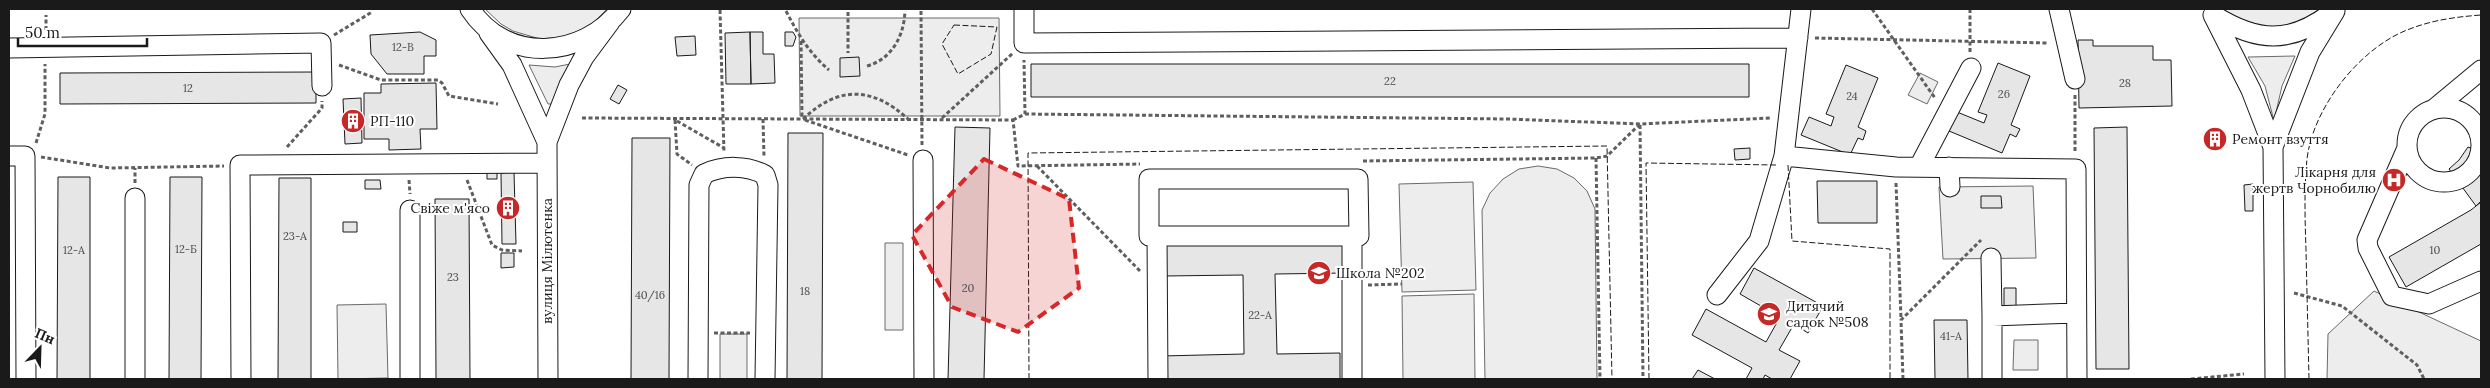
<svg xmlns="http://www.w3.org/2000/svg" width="2490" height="388" viewBox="0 0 2490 388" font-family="Lora,serif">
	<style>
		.built { fill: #ededed; stroke: #6a6a6a }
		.building { fill: #e6e6e6; stroke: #1a1a1a }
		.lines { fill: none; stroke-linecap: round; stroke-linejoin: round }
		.minor-casing { stroke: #1a1a1a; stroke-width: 21 }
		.path { stroke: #5f5f5f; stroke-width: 3; stroke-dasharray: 4 2.5; stroke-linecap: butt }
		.minor { stroke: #fff; stroke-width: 19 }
		.fence { stroke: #1a1a1a; stroke-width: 1; stroke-dasharray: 6 2.5; stroke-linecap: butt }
		.marked { fill: #d62828; fill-opacity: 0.2; stroke: #d62828; stroke-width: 4; stroke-dasharray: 10 6; stroke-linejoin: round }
		.labels { text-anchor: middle; stroke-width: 4; stroke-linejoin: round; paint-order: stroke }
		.number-label { font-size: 11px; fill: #4d4d4d }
		.poi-label { font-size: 14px; fill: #1a1a1a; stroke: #fff; text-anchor: start }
		.street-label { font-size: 14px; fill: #1a1a1a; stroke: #fff }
	</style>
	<rect width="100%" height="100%" fill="#fff"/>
	<!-- built -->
	<path class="built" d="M485,9H607L593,23L581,30L568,36L540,39L513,31L501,24Z
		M2220,9H2320L2295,24L2269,28L2243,23Z
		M799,18H999L1000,116H800Z
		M2295,56L2282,86L2274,121L2265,86L2248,57Z
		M575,63L556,104H548L529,65L555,67Z
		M1920,73L1938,82L1927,104L1908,95Z
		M1538,166L1557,169L1574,178L1587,191L1595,209L1597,379H1485L1482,210L1490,193L1503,179L1519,169Z
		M1473,182L1476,290L1402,292L1399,184Z
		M2033,186L2036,258L1943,259L1939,187Z
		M885,243H903V330H885Z
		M2374,291L2481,341V379H2327L2328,334Z
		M1474,294L1475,379H1403L1402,296Z
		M386,304L388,378L338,379L337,305Z
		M720,334H747V379H720Z
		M2014,340H2038V370H2013Z"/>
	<!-- building -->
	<path class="building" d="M420,32L436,40V56H424V74H387L371,54L370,35Z
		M750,32L751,84H726L725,33Z
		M750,32H763V54H774L775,83L751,84Z
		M785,32H793L796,37L793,46H785Z
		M695,36L696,55L677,56L675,37Z
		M2078,40H2093V46H2153V60H2171L2172,106L2079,108Z
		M859,57L860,76L840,77V58Z
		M1998,63L2030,76L2011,125L2020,129L2016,137L2010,134L2002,153L1949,131L1957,112L1984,123L1987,115L1978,112Z
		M1031,64H1749V97H1031Z
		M1846,65L1878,78L1858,127L1866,131L1863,140L1858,138L1850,155L1801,135L1809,117L1831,126L1834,117L1826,114Z
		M316,72V103L60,104V73Z
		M436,83L437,129H420L421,149L389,150V139H364V93H381V84Z
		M618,85L627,90L619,104L610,99Z
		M361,98L362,143L345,144L343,99Z
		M955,127L990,128L984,379H948Z
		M2127,127L2129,369H2096L2094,128Z
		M788,133H823L822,379H787Z
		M2222,133L2223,144L2207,145V134Z
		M632,138H670L669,379H631Z
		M2468,147L2481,152V201L2476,206L2449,169L2459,160Z
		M1750,148V159L1735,160L1734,149Z
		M487,171H497V179H487Z
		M514,172L516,244H502L501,173Z
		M58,177H90V379H57Z
		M170,177H202L201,379H169Z
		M279,178H311V379H278Z
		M365,180H380L381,189H365Z
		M1817,181H1877V223H1818Z
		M2253,184V211H2245L2244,185Z
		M1981,196H2001L2002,208H1981Z
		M435,199H469L470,379H436Z
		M2481,202V244L2406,287L2389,257L2471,210Z
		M343,222H357V232H343Z
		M1346,242L1347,273L1275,274L1277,354L1340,353V379H1162L1161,356L1244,354L1243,275L1164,276V245Z
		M501,253H514V267L501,268Z
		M1754,268L1823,306L1808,333L1794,324L1779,350L1800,361L1790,379H1772L1765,375L1763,379H1746L1752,368L1692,335L1706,309L1766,342L1780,317L1740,294Z
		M2004,288H2016V306H2004Z
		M1934,320H1967L1968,379H1935Z
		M1698,370L1715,379H1692Z"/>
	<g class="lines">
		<!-- minor casing -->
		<g class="minor-casing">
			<path id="minor" d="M470,9C506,64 583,59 621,9
				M1024,9V43L1798,38
				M1801,9L1784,156L1896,167L2076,169L2077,379
				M2059,9L2075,79
				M2213,15L2251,90L2273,147L2275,379
				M2215,16C2257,42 2290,44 2330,14
				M489,33L512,65L547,142
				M9,48L321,43L322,86
				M2407 145a37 37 0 1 1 74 0a37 37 0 1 1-74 0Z
				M2434,109L2481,70
				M2273,147L2310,52L2335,11
				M2407,148L2367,240L2368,248L2392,296L2429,304L2481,281
				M9,156H25L26,379
				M923,160L924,379
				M1919,167L1971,68
				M1949,167L1950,187
				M1149,179H1358L1359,236H1149Z
				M410,210V379
				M1157,236L1158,379
				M1352,236V379
				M1991,258L1992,316
				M1717,295L1759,241L1784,156
				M135,379V198
				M241,379L240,165L547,163
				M548,379L547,142L569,85L584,57L610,22
				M698,379L699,185L704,174C723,165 747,165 765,175L768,185L765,379
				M1992,379V316L2076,313"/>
		</g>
		<!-- path -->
		<path class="path" d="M1872,9L1935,98
			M1970,9V52
			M720,10L724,153
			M786,11C798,34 809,53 829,70
			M921,11L922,145
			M848,12V53
			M46,30V15
			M334,35L372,12
			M1815,38L2048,43
			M801,41L802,118
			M339,65L381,80H438L442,83L449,96L498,104
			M867,66C892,59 904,36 905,11
			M2075,95V151
			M1025,114L1508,119L1640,124L1771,118
			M582,118L1013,120L1018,166L1140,164
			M942,118L1013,53
			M763,119L764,157
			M803,119C839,85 873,87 908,119
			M675,120L677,154L692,165
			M805,120L908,155
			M1013,120L1025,114L1024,60
			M677,121L724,148
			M1640,125L1643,379
			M36,143L45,114V64
			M287,147L322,108V101
			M41,157L110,168L224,166
			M1596,158L1600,379
			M1363,161L1596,158L1607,156L1640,124
			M1037,166L1140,271
			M409,180L410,194
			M467,180L492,245L502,250L522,251
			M135,183V168
			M1896,183L1901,319
			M1368,285L1402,284
			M2294,293L2342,306L2417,365L2424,379
			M714,333H750
			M1903,379L1901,320L1981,240
			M2191,379L2244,374"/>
		<!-- minor -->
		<use href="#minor" class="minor"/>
		<!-- fence -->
		<path class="fence" d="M954,25L997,27L991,54L958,74L942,44Z
			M1788,165L1792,241L1890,249V379
			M1029,379L1028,153L1607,146L1612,379
			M1649,379L1646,163L1776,165
			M2309,379C2308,336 2307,293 2306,250C2305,220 2304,189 2307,159C2313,108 2359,49 2407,30C2432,20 2455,17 2481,15"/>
	</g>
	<!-- marked area -->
	<path class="marked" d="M984,159L1069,199L1079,288L1018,332L952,307L912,235Z"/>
	<!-- icons -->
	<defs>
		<g id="building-disc" transform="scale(1.25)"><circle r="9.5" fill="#c62828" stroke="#fff"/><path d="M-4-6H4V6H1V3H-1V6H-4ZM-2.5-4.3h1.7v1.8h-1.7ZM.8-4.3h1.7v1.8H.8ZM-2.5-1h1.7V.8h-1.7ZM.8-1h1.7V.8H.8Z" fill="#fff"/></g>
		<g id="hospital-disc" transform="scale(1.25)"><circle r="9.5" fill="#c62828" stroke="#fff"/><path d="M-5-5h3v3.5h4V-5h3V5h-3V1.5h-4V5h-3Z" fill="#fff"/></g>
		<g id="school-disc" transform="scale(1.25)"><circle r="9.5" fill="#c62828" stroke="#fff"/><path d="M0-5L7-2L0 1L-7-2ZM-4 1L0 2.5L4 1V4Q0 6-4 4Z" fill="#fff"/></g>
	</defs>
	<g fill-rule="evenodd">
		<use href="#building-disc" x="353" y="121"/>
		<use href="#building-disc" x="2215" y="139"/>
		<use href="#hospital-disc" x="2394" y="180"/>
		<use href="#building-disc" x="508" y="208"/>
		<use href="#school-disc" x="1319" y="273"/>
		<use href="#school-disc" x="1769" y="314"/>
	</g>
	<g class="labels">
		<!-- number labels -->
		<g class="number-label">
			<text x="403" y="51">12-В</text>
			<text x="1390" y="85">22</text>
			<text x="2125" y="87">28</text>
			<text x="188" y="92">12</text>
			<text x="2004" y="98">26</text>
			<text x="1852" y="100">24</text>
			<text x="295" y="240">23-А</text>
			<text x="186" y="253">12-Б</text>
			<text x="74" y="254">12-А</text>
			<text x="2435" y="254">10</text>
			<text x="453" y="281">23</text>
			<text x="968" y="292">20</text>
			<text x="805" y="295">18</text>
			<text x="650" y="299">40/16</text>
			<text x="1260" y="319">22-А</text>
			<text x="1951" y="340">41-А</text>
		</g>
		<!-- poi labels -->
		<g class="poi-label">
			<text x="370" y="126">РП-110</text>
			<text x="2232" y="144">Ремонт взуття</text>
			<text x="2376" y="177" text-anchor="end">Лікарня для<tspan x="2376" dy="16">жертв Чорнобилю</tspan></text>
			<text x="490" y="213" text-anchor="end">Свіже м'ясо</text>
			<text x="1336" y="278">Школа №202</text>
			<text x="1786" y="311">Дитячий<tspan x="1786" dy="16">садок №508</tspan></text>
		</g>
		<!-- street labels -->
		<g class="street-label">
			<text transform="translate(547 261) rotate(-90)" y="5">вулиця Мілютенка</text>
		</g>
	</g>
	<!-- border -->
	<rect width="2490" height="388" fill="none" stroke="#1a1a1a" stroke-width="20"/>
	<!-- north arrow -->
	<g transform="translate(40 348) rotate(23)" stroke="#ffffff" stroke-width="4" paint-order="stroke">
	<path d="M0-4L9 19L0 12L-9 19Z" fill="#1a1a1a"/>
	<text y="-8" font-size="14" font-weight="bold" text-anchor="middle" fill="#1a1a1a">Пн</text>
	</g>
	<!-- scale -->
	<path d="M18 38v8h129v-8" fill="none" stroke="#1a1a1a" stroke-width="2.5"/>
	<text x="25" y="38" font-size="15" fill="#1a1a1a" stroke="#ffffff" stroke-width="4" paint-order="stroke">50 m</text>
</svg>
